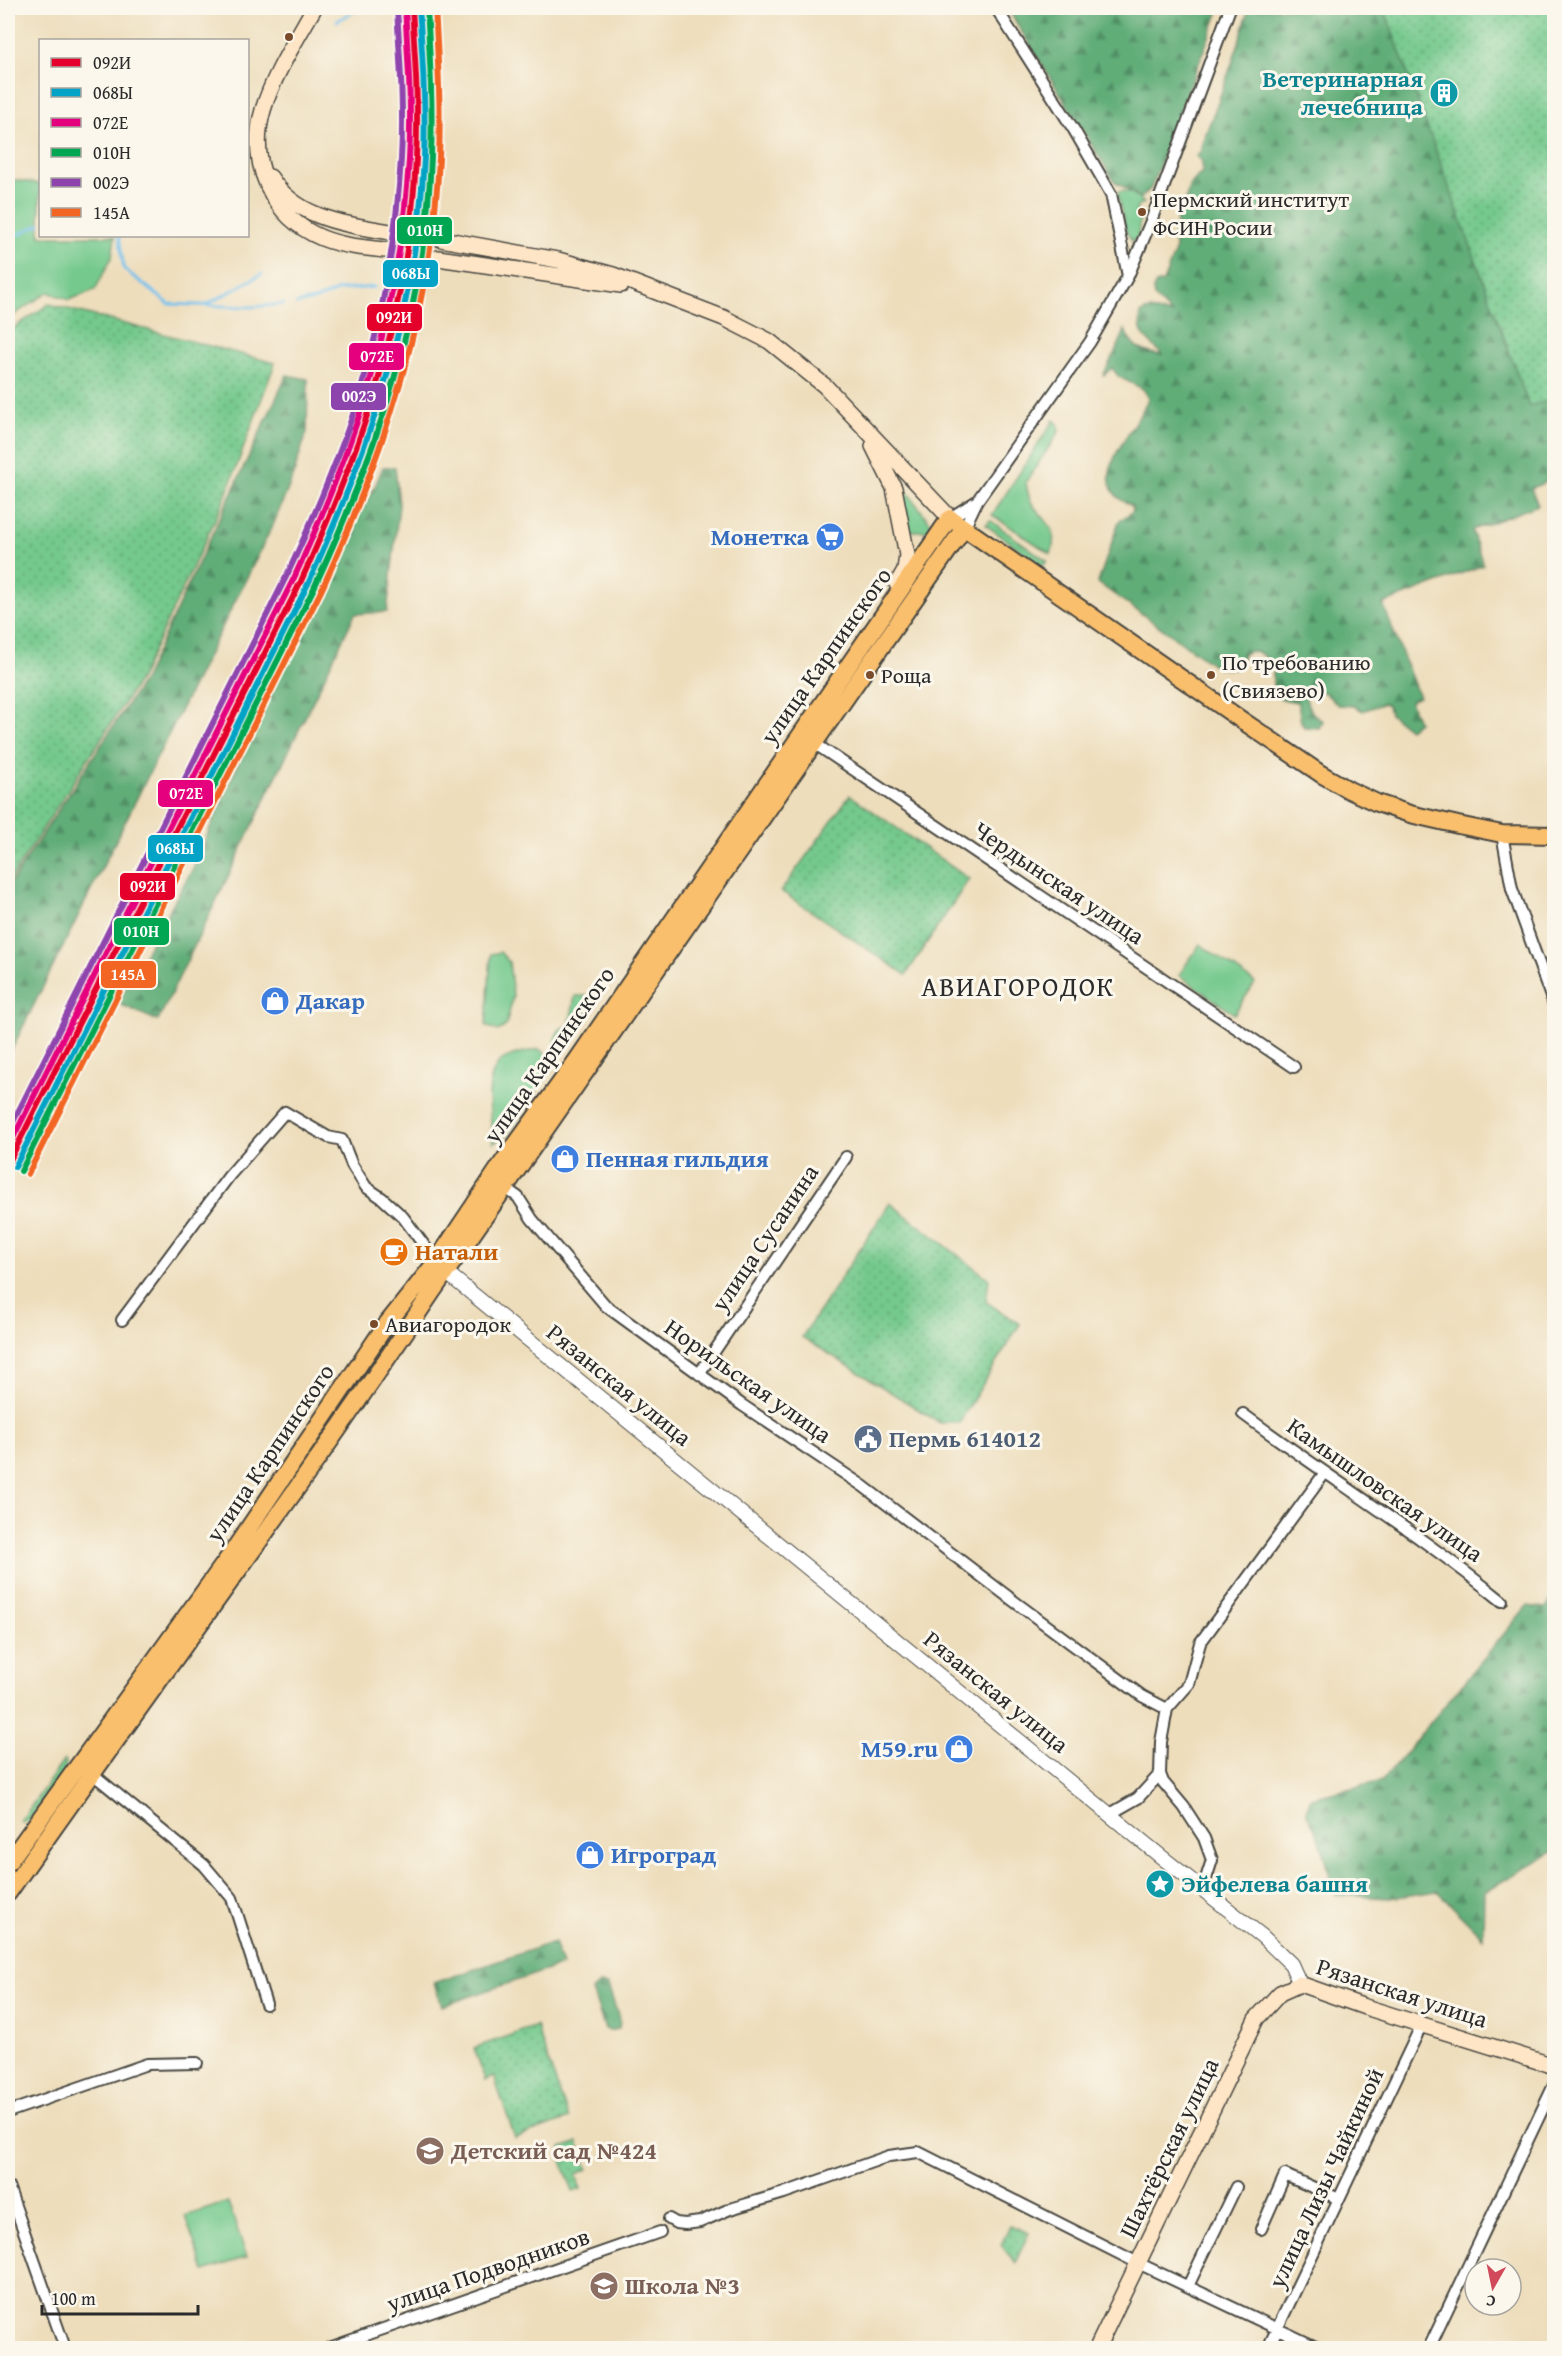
<svg xmlns="http://www.w3.org/2000/svg" width="1562" height="2356" viewBox="0 0 1562 2356" font-family="'Gentium Book Plus',serif">
	<style>
		.grass { fill: #75c98d; stroke: #507a5c; stroke-width: 1.5 }
		.forest { fill: url(#forest-firs); stroke: #466c52; stroke-width: 1.5 }
		.park { fill: url(#park-dots); stroke: #507a5c; stroke-width: 1.5 }
		.lines { fill: none; stroke-linecap: round; stroke-linejoin: round }
		.stream { stroke: #72c0ed; stroke-width: 3 }
		.secondary-tunnel { stroke: #c6b99e; stroke-width: 15; stroke-dasharray: 15 8; stroke-linecap: butt }
		.minor-casing { stroke: #484641; stroke-width: 14 }
		.tertiary-casing { stroke: #484641; stroke-width: 16 }
		.secondary-casing { stroke: #484641; stroke-width: 18 }
		.primary-casing { stroke: #484641; stroke-width: 20 }
		.minor { stroke: #fff; stroke-width: 10 }
		.tertiary { stroke: #fff; stroke-width: 14 }
		.secondary { stroke: #fde5c5; stroke-width: 15 }
		.primary { stroke: #f9bf6d; stroke-width: 16 }
		.rail-1-casing { stroke: #fbf7ec; stroke-width: 10 }
		.rail-2-casing { stroke: #fbf7ec; stroke-width: 10 }
		.rail-3-casing { stroke: #fbf7ec; stroke-width: 10 }
		.rail-4-casing { stroke: #fbf7ec; stroke-width: 10 }
		.rail-5-casing { stroke: #fbf7ec; stroke-width: 10 }
		.rail-6-casing { stroke: #fbf7ec; stroke-width: 10 }
		.rail-1 { stroke: #e4002b; stroke-width: 6 }
		.rail-2 { stroke: #02a3c6; stroke-width: 6 }
		.rail-3 { stroke: #e5007d; stroke-width: 6 }
		.rail-4 { stroke: #00a651; stroke-width: 6 }
		.rail-5 { stroke: #8e44ad; stroke-width: 6 }
		.rail-6 { stroke: #f26522; stroke-width: 6 }
		.bus-dot { fill: #7a4b2a; stroke: #fbf7ec; stroke-width: 2 }
		.labels { text-anchor: middle; stroke-width: 6; stroke-linejoin: round; paint-order: stroke }
		.bus-label { font-size: 22px; fill: #2b2b2b; stroke: #fbf7ec; text-anchor: start }
		.culture-label { font-size: 24px; font-weight: bold; fill: #0d838f; stroke: #fbf7ec; text-anchor: end }
		.shop-label { font-size: 24px; font-weight: bold; fill: #366cbe; stroke: #fbf7ec; text-anchor: start }
		.street-label { font-size: 24px; fill: #2b2b2b; stroke: #fbf7ec }
		.food-label { font-size: 24px; font-weight: bold; fill: #c56008; stroke: #fbf7ec; text-anchor: start }
		.service-label { font-size: 24px; font-weight: bold; fill: #4e5e75; stroke: #fbf7ec; text-anchor: start }
		.education-label { font-size: 24px; font-weight: bold; fill: #785e54; stroke: #fbf7ec; text-anchor: start }
		.quarter-label { font-size: 27px; letter-spacing: 1.5px; fill: #2b2b2b; stroke: #fbf7ec }
		.line-badge { stroke: #fbf7ec; stroke-width: 2 }
		.badge-label { font-size: 16px; text-anchor: middle; font-weight: bold; fill: #fff }
	</style>
	<defs>
		<pattern id="forest-firs" width="22" height="20" patternUnits="userSpaceOnUse" patternTransform="scale(1.5)"><rect width="22" height="20" fill="#60ad78"/><path d="M5 1l3.5 6h-7zM16 11l3.5 6h-7z" fill="#4f8d63"/></pattern>
		<pattern id="park-dots" width="8" height="8" patternUnits="userSpaceOnUse" patternTransform="scale(1.5)"><rect width="8" height="8" fill="#75c98d"/><path d="M2 2h.1M6 6h.1" fill="none" stroke="#60a373" stroke-width="1.8" stroke-linecap="round"/></pattern>
	</defs>
	<rect width="100%" height="100%" fill="#fbf7ec"/>
	<filter id="ink" filterUnits="userSpaceOnUse"><feTurbulence type="fractalNoise" baseFrequency=".0167" numOctaves="2"/><feDisplacementMap in="SourceGraphic" scale="12" xChannelSelector="R" yChannelSelector="G"/><feConvolveMatrix kernelMatrix="1 2 1 2 8 2 1 2 1" color-interpolation-filters="sRGB"/></filter>
	<filter id="wash" filterUnits="userSpaceOnUse"><feTurbulence type="fractalNoise" baseFrequency=".008" numOctaves="4" result="noise"/><feDisplacementMap in="SourceGraphic" scale="24" xChannelSelector="R" yChannelSelector="G"/><feGaussianBlur stdDeviation="1.35" result="paint"/><feColorMatrix in="noise" values="0 0 0 0 0 0 0 0 0 0 0 0 0 0 0 0 0 1.4 0 .05"/><feComposite in="paint" operator="in"/></filter>
	<g filter="url(#wash)">
		<rect width="100%" height="100%" fill="#edddbb"/>
		<!-- grass -->
		<path class="grass" d="M8,179L40,184V236H115L112,257L95,290L69,300L48,292L8,319Z
			M1121,191L1131,192L1144,203L1138,206L1136,210L1140,219L1138,236L1133,242L1126,232L1117,193Z
			M1054,420L1058,424L1059,432L1026,482C1027,488 1028,496 1031,502C1044,522 1060,526 1051,554L992,515Z
			M897,479L933,526L931,531H906Z
			M990,520L1047,561L1043,566L986,525Z
			M1200,944L1255,983L1234,1014L1179,975Z
			M500,952L509,962L513,996L506,1026L498,1031L486,1026L491,954Z
			M575,996H597L575,1032L562,1045L555,1040C557,1030 560,1028 569,1026Z
			M539,1049L553,1059V1067L505,1137L493,1143C492,1120 482,1082 499,1063C507,1054 528,1052 539,1049Z
			M64,1760L66,1762L65,1771L30,1819L23,1823L20,1822Z
			M228,2202L247,2257L204,2271L185,2216Z"/>
		<!-- forest -->
		<path class="forest" d="M1007,8H1220L1151,188L1141,198L1114,181Z
			M1249,8H1384L1529,405L1554,399V479L1531,488L1538,505L1472,530L1483,565L1383,604L1419,697L1410,701L1418,722L1409,729L1390,714L1388,705L1384,703L1363,711L1354,706L1338,705L1324,692H1311L1306,695C1306,706 1313,716 1323,721L1319,728L1304,727L1301,722L1298,703C1293,700 1289,701 1283,699C1269,694 1273,678 1274,667C1266,657 1256,646 1243,654L1240,666L1236,669L1218,668L1098,583L1119,521L1133,511L1132,506C1128,503 1123,502 1120,499C1087,473 1141,424 1148,398L1143,389L1119,377L1112,368L1103,376C1110,360 1119,347 1125,330C1132,348 1144,353 1162,355C1148,338 1137,338 1141,313C1150,307 1162,313 1172,314L1154,297L1153,289L1156,284L1163,282L1175,251L1174,233L1178,214L1184,208L1189,186L1202,172V162L1196,156L1201,151L1202,143C1220,98 1237,54 1249,8Z
			M287,375L308,379L307,432L292,479L274,523L8,1057V887L144,679Z
			M383,467H395L399,505L387,612L355,614L158,1021L117,1003L193,868L244,749L351,527L374,489Z
			M1554,1587V1851L1484,1892L1483,1937L1437,1891L1390,1898L1336,1895L1320,1840L1306,1811L1311,1798L1382,1781L1527,1606L1546,1608L1553,1595Z
			M554,1942L562,1965L442,2006L434,1983Z
			M599,1984L608,1985L620,2021L619,2028L611,2031L605,2029L592,1991Z"/>
		<!-- park -->
		<path class="park" d="M1384,8H1554V399L1529,406Z
			M49,304L275,363L223,503L141,677L8,883V332Z
			M850,795L969,879L906,975L781,891Z
			M890,1203L989,1279L986,1302L1020,1324L959,1423H940L802,1337Z
			M536,2026L569,2119L515,2138L494,2077L485,2080L474,2048Z
			M578,2142L588,2169L576,2174L581,2189L573,2192L560,2155L562,2148Z
			M1010,2225L1029,2233L1015,2263L1001,2245Z"/>
		<g class="lines">
			<!-- stream -->
			<path class="stream" d="M337,21L360,8
				M119,236L124,269L169,304L251,307L284,304
				M8,238H11L40,224
				M296,304L318,299L339,290L375,287
				M206,305L262,274"/>
		</g>
	</g>
	<g filter="url(#ink)">
		<g class="lines">
			<!-- secondary-tunnel -->
			<path class="secondary-tunnel" d="M390,232L441,239
				M385,250L438,258"/>
			<!-- minor casing -->
			<g class="minor-casing">
				<path id="minor" d="M996,8L1074,130L1111,194L1128,276
					M950,518L977,501L1090,342L1128,276L1151,221L1230,8
					M964,528L977,501
					M811,741L1294,1067
					M1502,834L1512,889L1554,1005
					M505,1188L518,1197L532,1219L606,1306L742,1405L863,1486L1015,1602L1142,1696L1167,1709
					M122,1320L229,1176L285,1112L328,1137L342,1140L352,1165L366,1187L382,1198L403,1217L438,1264
					M699,1374L846,1157
					M1243,1414C1328,1477 1420,1534 1502,1601
					M89,1771L204,1865L232,1898L266,2004
					M1160,1774L1163,1782L1184,1807L1204,1838L1212,1860L1203,1888
					M1110,1814L1138,1798L1160,1774L1161,1742L1167,1709L1189,1684L1200,1643L1324,1474
					M8,2112L147,2064L197,2063
					M8,2186L65,2348
					M669,2219L676,2223L685,2224L700,2222L730,2209L784,2193L889,2156L918,2152L1138,2263L1318,2348
					M1261,2229L1285,2175L1339,2199
					M1188,2286L1236,2187
					M329,2348L660,2232
					M1268,2348L1422,2024
					M1429,2348L1554,2085"/>
			</g>
			<!-- tertiary casing -->
			<g class="tertiary-casing">
				<path id="tertiary" d="M447,1273L1159,1855L1263,1937L1291,1964L1300,1984"/>
			</g>
			<!-- secondary casing -->
			<g class="secondary-casing">
				<path id="secondary" d="M314,8C296,40 274,74 263,110C248,162 271,217 322,238C342,246 364,248 385,250
					M270,177C297,219 345,224 390,232
					M441,239L558,260L613,275L724,318L769,341L825,386L950,518
					M438,258L621,285
					M873,446L894,488L907,555L905,570L897,584
					M1097,2348L1256,2019L1280,1993L1300,1984L1365,2007L1554,2066"/>
			</g>
			<!-- primary casing -->
			<g class="primary-casing">
				<path id="primary" d="M8,1863L229,1557L386,1325L436,1262L503,1162L575,1063L950,518L1240,719L1321,774L1349,790L1377,803L1410,814L1458,825L1502,834L1554,835
					M8,1893C148,1692 296,1496 432,1292L964,528"/>
			</g>
			<!-- minor -->
			<use href="#minor" class="minor"/>
			<!-- tertiary -->
			<use href="#tertiary" class="tertiary"/>
			<!-- secondary -->
			<use href="#secondary" class="secondary"/>
			<!-- primary -->
			<use href="#primary" class="primary"/>
			<!-- rail-1 casing -->
			<g class="rail-1-casing">
				<path id="rail-1" d="M8,1164L301,581C364,443 409,311 416,158C419,108 415,58 412,8"/>
			</g>
			<!-- rail-2 casing -->
			<g class="rail-2-casing">
				<path id="rail-2" d="M15,1167L308,584C370,448 417,309 424,157C426,107 423,58 419,8"/>
			</g>
			<!-- rail-3 casing -->
			<g class="rail-3-casing">
				<path id="rail-3" d="M8,1148L294,578C358,439 400,312 409,159C412,109 408,58 405,8"/>
			</g>
			<!-- rail-4 casing -->
			<g class="rail-4-casing">
				<path id="rail-4" d="M21,1171L314,588C377,452 426,308 431,157C433,107 430,57 427,8"/>
			</g>
			<!-- rail-5 casing -->
			<g class="rail-5-casing">
				<path id="rail-5" d="M8,1132L287,575C308,530 327,486 344,440C377,350 395,255 401,159C404,109 400,59 397,9"/>
			</g>
			<!-- rail-6 casing -->
			<g class="rail-6-casing">
				<path id="rail-6" d="M28,1174L321,591C384,454 432,310 439,158C441,108 438,58 435,8"/>
			</g>
			<!-- rail-1 -->
			<use href="#rail-1" class="rail-1"/>
			<!-- rail-2 -->
			<use href="#rail-2" class="rail-2"/>
			<!-- rail-3 -->
			<use href="#rail-3" class="rail-3"/>
			<!-- rail-4 -->
			<use href="#rail-4" class="rail-4"/>
			<!-- rail-5 -->
			<use href="#rail-5" class="rail-5"/>
			<!-- rail-6 -->
			<use href="#rail-6" class="rail-6"/>
		</g>
	</g>
	<!-- icons -->
	<defs>
		<g id="building-disc" transform="scale(1.5)"><circle r="9.5" fill="#0f9aa8" stroke="#fbf7ec"/><path d="M-4-6H4V6H1V3H-1V6H-4ZM-2.5-4.3h1.7v1.8h-1.7ZM.8-4.3h1.7v1.8H.8ZM-2.5-1h1.7V.8h-1.7ZM.8-1h1.7V.8H.8Z" fill="#fff"/></g>
		<g id="supermarket-disc" transform="scale(1.5)"><circle r="9.5" fill="#3f7fe0" stroke="#fbf7ec"/><path d="M-6-5.5h2.5l.6 2H6L4.5 2H-2.5L-4.4-4H-6ZM-1.5 3.2a1.3 1.3 0 1 0 .1 0ZM3 3.2a1.3 1.3 0 1 0 .1 0Z" fill="#fff"/></g>
		<g id="shop-disc" transform="scale(1.5)"><circle r="9.5" fill="#3f7fe0" stroke="#fbf7ec"/><path d="M-5-2.5h2.3a2.7 3.5 0 0 1 5.4 0H5L5.5 6h-11ZM-1.5-2.5h3a1.5 2.3 0 0 0-3 0Z" fill="#fff"/></g>
		<g id="cafe-disc" transform="scale(1.5)"><circle r="9.5" fill="#e8710a" stroke="#fbf7ec"/><path d="M-5.5-4.5H6V0H3Q3 3.5 0 3.5H-2.5Q-5.5 3.5-5.5 0ZM3-3.2v2h1.7v-2ZM-6 4.5H4V6H-6Z" fill="#fff"/></g>
		<g id="civic-disc" transform="scale(1.5)"><circle r="9.5" fill="#5c6f8a" stroke="#fbf7ec"/><path d="M-.6-6.5H3V-4.5H.6V-3L4-1V1h2V6H-6V1h2V-1L-.6-3ZM-1.2 2.5V6h2.4V2.5Z" fill="#fff"/></g>
		<g id="sight-disc" transform="scale(1.5)"><circle r="9.5" fill="#0f9aa8" stroke="#fbf7ec"/><path d="M0-6L1.8-2.2L6-1.7L2.9 1.2L3.7 5.4L0 3.3L-3.7 5.4L-2.9 1.2L-6-1.7L-1.8-2.2Z" fill="#fff"/></g>
		<g id="school-disc" transform="scale(1.5)"><circle r="9.5" fill="#8d6e63" stroke="#fbf7ec"/><path d="M0-5L7-2L0 1L-7-2ZM-4 1L0 2.5L4 1V4Q0 6-4 4Z" fill="#fff"/></g>
	</defs>
	<g fill-rule="evenodd">
		<use href="#building-disc" x="1444" y="93"/>
		<use href="#supermarket-disc" x="830" y="537"/>
		<use href="#shop-disc" x="275" y="1001"/>
		<use href="#shop-disc" x="565" y="1159"/>
		<use href="#cafe-disc" x="394" y="1252"/>
		<use href="#civic-disc" x="868" y="1439"/>
		<use href="#shop-disc" x="959" y="1749"/>
		<use href="#shop-disc" x="590" y="1855"/>
		<use href="#sight-disc" x="1160" y="1884"/>
		<use href="#school-disc" x="430" y="2151"/>
		<use href="#school-disc" x="604" y="2286"/>
	</g>
	<!-- markers -->
	<g class="bus-dot">
		<circle cx="289" cy="37" r="5"/>
		<circle cx="1142" cy="212" r="5"/>
		<circle cx="870" cy="675" r="5"/>
		<circle cx="1211" cy="675" r="5"/>
		<circle cx="374" cy="1324" r="5"/>
	</g>
	<g class="labels">
		<!-- bus labels -->
		<g class="bus-label">
			<text x="1153" y="207">Пермский институт<tspan x="1153" dy="28">ФСИН Росии</tspan></text>
			<text x="1222" y="670">По требованию<tspan x="1222" dy="28">(Свиязево)</tspan></text>
			<text x="881" y="683">Роща</text>
			<text x="385" y="1332">Авиагородок</text>
		</g>
		<!-- culture labels -->
		<g class="culture-label">
			<text x="1423" y="87">Ветеринарная<tspan x="1423" dy="28">лечебница</tspan></text>
			<text x="1181" y="1892" text-anchor="start">Эйфелева башня</text>
		</g>
		<!-- shop labels -->
		<g class="shop-label">
			<text x="809" y="545" text-anchor="end">Монетка</text>
			<text x="296" y="1009">Дакар</text>
			<text x="586" y="1167">Пенная гильдия</text>
			<text x="938" y="1757" text-anchor="end">M59.ru</text>
			<text x="611" y="1863">Игроград</text>
		</g>
		<!-- street labels -->
		<g class="street-label">
			<text transform="translate(826 656) rotate(-55)" y="8">улица Карпинского</text>
			<text transform="translate(1059 883) rotate(34)" y="8">Чердынская улица</text>
			<text transform="translate(549 1055) rotate(-55)" y="8">улица Карпинского</text>
			<text transform="translate(765 1238) rotate(-56)" y="8">улица Сусанина</text>
			<text transform="translate(748 1381) rotate(35)" y="8">Норильская улица</text>
			<text transform="translate(619 1385) rotate(39)" y="8">Рязанская улица</text>
			<text transform="translate(270 1453) rotate(-56)" y="8">улица Карпинского</text>
			<text transform="translate(1385 1490) rotate(35)" y="8">Камышловская улица</text>
			<text transform="translate(996 1692) rotate(39)" y="8">Рязанская улица</text>
			<text transform="translate(1402 1993) rotate(18)" y="8">Рязанская улица</text>
			<text transform="translate(1169 2148) rotate(-64)" y="8">Шахтёрская улица</text>
			<text transform="translate(1326 2178) rotate(-65)" y="8">улица Лизы Чайкиной</text>
			<text transform="translate(488 2270) rotate(-19)" y="8">улица Подводников</text>
		</g>
		<!-- food labels -->
		<g class="food-label">
			<text x="415" y="1260">Натали</text>
		</g>
		<!-- service labels -->
		<g class="service-label">
			<text x="889" y="1447">Пермь 614012</text>
		</g>
		<!-- education labels -->
		<g class="education-label">
			<text x="451" y="2159">Детский сад №424</text>
			<text x="625" y="2294">Школа №3</text>
		</g>
		<!-- quarter labels -->
		<g class="quarter-label">
			<text x="1018" y="996">АВИАГОРОДОК</text>
		</g>
	</g>
	<g class="line-badge">
		<rect x="396" y="216" width="57" height="29" rx="6" fill="#00a651"/>
		<rect x="382" y="259" width="57" height="29" rx="6" fill="#02a3c6"/>
		<rect x="366" y="303" width="57" height="29" rx="6" fill="#e4002b"/>
		<rect x="348" y="342" width="57" height="29" rx="6" fill="#e5007d"/>
		<rect x="330" y="382" width="57" height="29" rx="6" fill="#8e44ad"/>
		<rect x="157" y="779" width="57" height="29" rx="6" fill="#e5007d"/>
		<rect x="147" y="834" width="57" height="29" rx="6" fill="#02a3c6"/>
		<rect x="119" y="872" width="57" height="29" rx="6" fill="#e4002b"/>
		<rect x="113" y="917" width="57" height="29" rx="6" fill="#00a651"/>
		<rect x="100" y="960" width="57" height="29" rx="6" fill="#f26522"/>
	</g>
	<g class="badge-label">
		<text x="425" y="236">010Н</text>
		<text x="411" y="279">068Ы</text>
		<text x="394" y="323">092И</text>
		<text x="377" y="362">072Е</text>
		<text x="359" y="402">002Э</text>
		<text x="186" y="799">072Е</text>
		<text x="175" y="854">068Ы</text>
		<text x="148" y="892">092И</text>
		<text x="141" y="937">010Н</text>
		<text x="128" y="980">145А</text>
	</g>
	<!-- margin -->
	<rect width="1562" height="2356" fill="none" stroke="#fbf7ec" stroke-width="30"/>
	<!-- legend -->
	<rect x="39" y="39" width="210" height="198" fill="#fbf7ec" stroke="#a8a59f" stroke-width="1.5"/>
	<rect x="51" y="58" width="30" height="9" fill="#e4002b" stroke="#a8a59f" stroke-width="1.5"/>
	<text x="93" y="69" font-size="18" fill="#2b2b2b">092И</text>
	<rect x="51" y="88" width="30" height="9" fill="#02a3c6" stroke="#a8a59f" stroke-width="1.5"/>
	<text x="93" y="99" font-size="18" fill="#2b2b2b">068Ы</text>
	<rect x="51" y="118" width="30" height="9" fill="#e5007d" stroke="#a8a59f" stroke-width="1.5"/>
	<text x="93" y="129" font-size="18" fill="#2b2b2b">072Е</text>
	<rect x="51" y="148" width="30" height="9" fill="#00a651" stroke="#a8a59f" stroke-width="1.5"/>
	<text x="93" y="159" font-size="18" fill="#2b2b2b">010Н</text>
	<rect x="51" y="178" width="30" height="9" fill="#8e44ad" stroke="#a8a59f" stroke-width="1.5"/>
	<text x="93" y="189" font-size="18" fill="#2b2b2b">002Э</text>
	<rect x="51" y="208" width="30" height="9" fill="#f26522" stroke="#a8a59f" stroke-width="1.5"/>
	<text x="93" y="219" font-size="18" fill="#2b2b2b">145А</text>
	<!-- north arrow -->
	<g transform="translate(1493 2287) rotate(189)"><circle r="28" fill="#fbf7ec" stroke="#a8a59f" stroke-width="1.5"/>
	<path d="M0-4.5L10 22L0 15L-10 22Z" fill="#d1495b"/>
	<text y="-9" font-size="16" font-weight="bold" text-anchor="middle" fill="#2b2b2b">С</text>
	</g>
	<!-- scale -->
	<path d="M42 2305v9h156v-9" fill="none" stroke="#2b2b2b" stroke-width="3"/>
	<text x="51" y="2305" font-size="18" fill="#2b2b2b" stroke="#fbf7ec" stroke-width="4.5" paint-order="stroke">100 m</text>
</svg>
